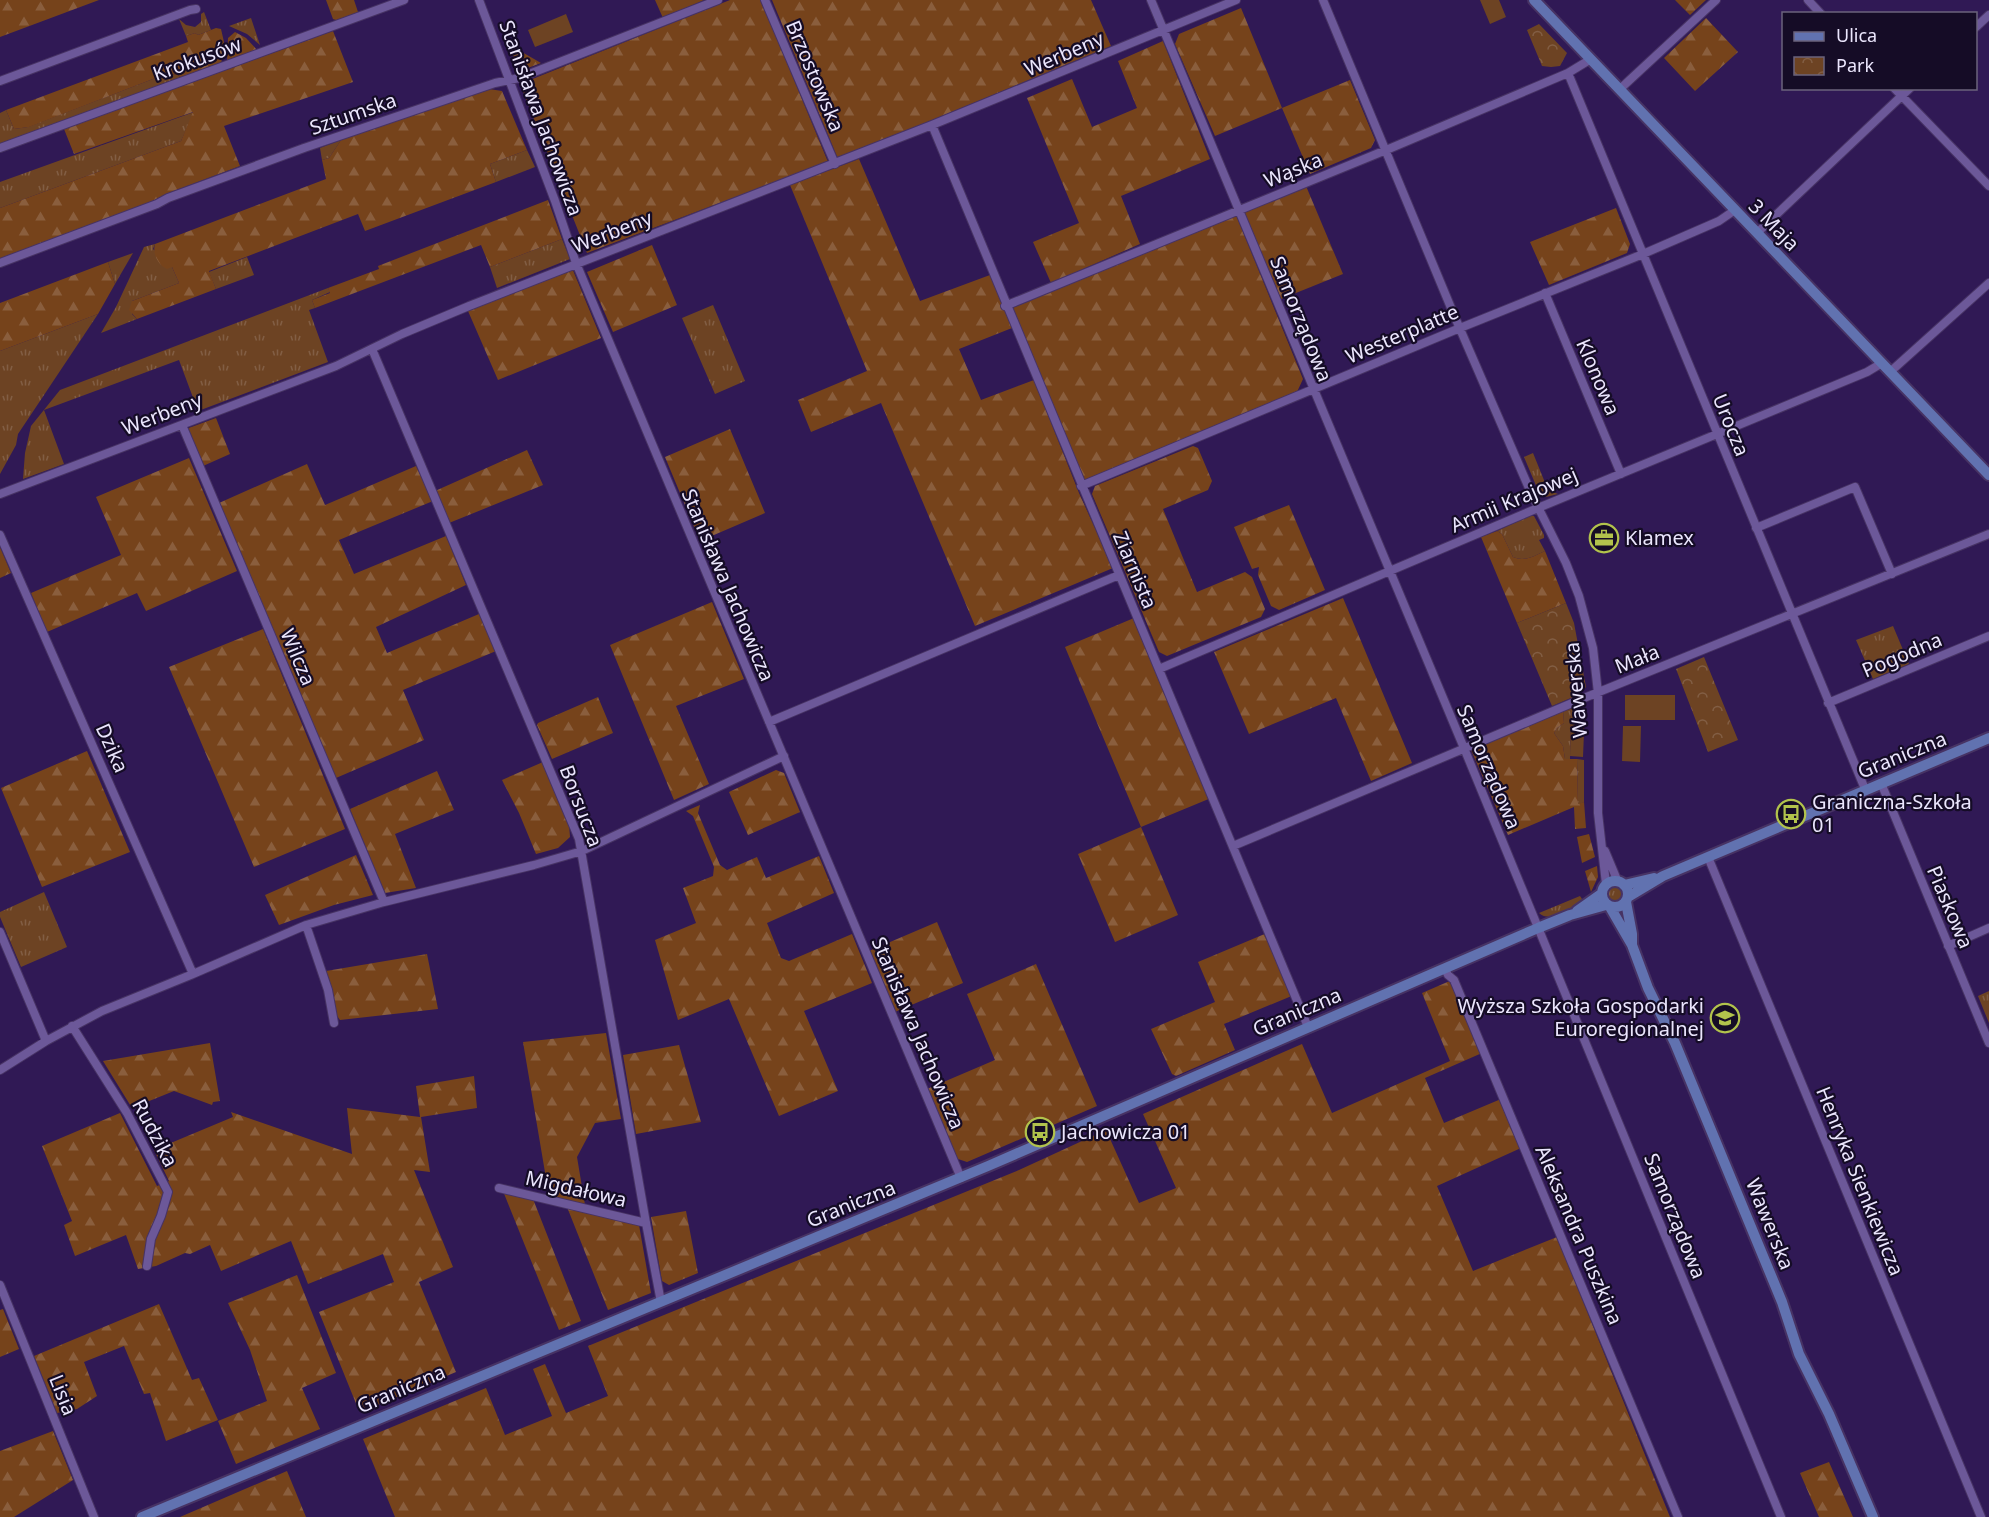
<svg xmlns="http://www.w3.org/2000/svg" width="1989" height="1517" viewBox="0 0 1989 1517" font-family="'Noto Sans',sans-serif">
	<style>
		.grass { fill: url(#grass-tufts) }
		.forest { fill: url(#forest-firs) }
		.park { fill: url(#park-crowns) }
		.garden { fill: #6d4323 }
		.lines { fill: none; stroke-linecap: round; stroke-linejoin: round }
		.street-casing { stroke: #473364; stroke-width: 10 }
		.secondary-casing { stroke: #473364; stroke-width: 14 }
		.street { stroke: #6c5899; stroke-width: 8 }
		.secondary { stroke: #6172b0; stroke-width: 10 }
		.labels { text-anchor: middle; stroke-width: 4.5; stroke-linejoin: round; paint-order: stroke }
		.street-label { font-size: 20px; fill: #ebe6fd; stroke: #150c26 }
		.poi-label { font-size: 20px; fill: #ebe6fd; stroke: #150c26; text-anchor: start }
	</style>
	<defs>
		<pattern id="grass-tufts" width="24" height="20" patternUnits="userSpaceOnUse" patternTransform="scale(1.5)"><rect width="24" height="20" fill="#6d4323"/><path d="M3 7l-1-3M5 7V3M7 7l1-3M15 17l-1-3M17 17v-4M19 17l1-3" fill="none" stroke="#825e44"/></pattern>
		<pattern id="forest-firs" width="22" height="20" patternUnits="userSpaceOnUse" patternTransform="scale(1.5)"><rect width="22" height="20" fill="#76431b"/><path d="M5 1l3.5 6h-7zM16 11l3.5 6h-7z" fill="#8a5e3d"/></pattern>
		<pattern id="park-crowns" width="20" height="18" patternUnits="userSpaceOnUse" patternTransform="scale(1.5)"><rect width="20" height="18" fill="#6d4323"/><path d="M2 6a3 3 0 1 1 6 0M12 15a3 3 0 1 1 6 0" fill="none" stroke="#825e44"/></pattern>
	</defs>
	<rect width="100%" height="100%" fill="#301955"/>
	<!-- grass -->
	<path class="grass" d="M204,12L211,30L198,35L195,33L186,36L179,19L186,25L195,27L201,22V14Z
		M251,18L260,45L247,34L229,26Z
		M166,74L178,75L182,79L0,146V113L6,110L14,129L28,127Z
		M194,112L181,141L0,208V182Z
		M341,140L329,158L322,160L320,148Z
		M527,150L535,167L496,182L490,164Z
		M562,239L570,259L497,288L490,267Z
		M155,244L153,249L172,267L179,283L132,301V314L137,319L101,333L116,307L144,247Z
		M133,253L115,284L108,262Z
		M247,257L254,275L216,289L209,272Z
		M328,288L330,292L312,300L315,308L309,310L328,362L198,411L179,360L44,410L64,464L23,479L25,453L31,426L60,390Z
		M713,305L745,381L715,394L682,318Z
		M98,314L18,434L16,445L0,474V351Z
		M1533,453L1548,490L1558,494L1546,497L1540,495L1524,457Z
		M1530,516H1534L1544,535V538L1539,540L1545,551C1534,556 1525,562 1513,557L1502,534L1497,531Z
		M1893,626L1909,664L1873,679L1856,640Z
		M1570,708H1571L1570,759H1565L1563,746L1554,733L1557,728L1564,723L1563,711Z
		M1577,759L1584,760V802L1578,805Z
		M1606 895a9 9 0 1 1 18 0a9 9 0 1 1-18 0Z
		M44,892L67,947L21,967L0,917V912Z
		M1580,896L1584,902C1572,908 1551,924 1539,913Z
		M1989,991V1023L1978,996Z"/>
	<!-- forest -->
	<path class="forest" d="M0,0H99L0,37Z
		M326,0H354L358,12L339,21L333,19Z
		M655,0H704L663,18Z
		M730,0H761L828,162L587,253L520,84Z
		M772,0H1091L1111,46L838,159Z
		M1675,0H1706L1690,15Z
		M1241,8L1282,108L1350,80L1375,140L1371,148L1310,174L1282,108L1215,136L1175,44L1179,34Z
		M1706,18L1738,52L1695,91L1664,58Z
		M216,28L221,29L224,42L221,65L182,79L178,75L166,74L29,127L14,129L6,110L188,42L186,36L195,33L198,35Z
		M333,31L353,82L224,126L240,166L166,194L154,203L0,259V208L181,141L193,112L74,154L64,129Z
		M235,32L246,38L258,51L227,62L228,38Z
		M1163,41L1210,159L1121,196L1140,244L1051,283L1033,242L1079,223L1027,98L1072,79L1092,127L1137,108L1118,61Z
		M508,44L541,63L520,71Z
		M489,89L502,91L527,150L490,164L496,182L365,231L358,214L209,271L216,289L137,319L129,310L132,301L179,283L172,267L167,269C158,265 152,253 155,244L326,179L322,160L329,158L341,140Z
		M859,159L920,301L990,275L1012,328L959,349L981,400L1034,380L1079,493L1113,568L975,626L881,403L811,432L798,400L867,371L790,185Z
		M1306,186L1343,274L1281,299L1244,212Z
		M548,200L562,239L490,267L481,245L315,308L312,300L330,293L328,288L379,269L378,266Z
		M1616,208L1630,244L1627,253L1549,285L1530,242Z
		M1236,215L1303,379L1297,392L1082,481L1010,309Z
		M652,245L677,305L613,332L587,272Z
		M108,262L115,284L98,314L0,351V303Z
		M572,268L601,338L498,380L468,311Z
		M216,418L230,454L203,466L186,429Z
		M730,429L765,513L700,541L665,457Z
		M1193,446L1198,448L1212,481L1208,490L1163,509L1197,592L1245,572L1252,577L1265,609L1261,617L1167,656L1159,652L1092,494L1095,486Z
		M527,450L543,485L449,523L435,491Z
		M189,458L237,571L146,611L137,593L47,632L31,593L121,555L96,497Z
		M307,464L325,505L416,466L433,501L339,540L354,574L446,536L466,585L376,627L387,653L479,614L496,651L403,690L424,740L336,778L219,503Z
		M1289,505L1325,590L1279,610L1271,606L1258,575L1259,567L1252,569L1234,527Z
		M1497,531L1502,534L1513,557C1525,562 1534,556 1545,551L1566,603L1517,623L1481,537Z
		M0,547L11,573L0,578Z
		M1343,598L1412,763L1371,781L1336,698L1249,734L1214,652Z
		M712,602L744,679L676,706L709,784L674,800L610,645Z
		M1134,618L1211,798L1141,827L1178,915L1115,942L1078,854L1141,827L1065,647Z
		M263,629L345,829L254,867L169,667Z
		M598,697L613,733L552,759L537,725L538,723Z
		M1563,711L1564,723L1557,728L1554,733L1563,746L1565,759H1577L1578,804L1584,802L1586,828L1575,829L1574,807L1508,835L1471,750Z
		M87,751L130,852L42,887L1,788Z
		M543,762L569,824L570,837L558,848L536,854L519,813L502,780Z
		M776,770L784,773L800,812L748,835L729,792Z
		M437,771L454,810L395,834L416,888L385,893L350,809Z
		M700,805L698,813L720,865L727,870L757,857L766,878L819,856L834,893L767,923L781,958L789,961L852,934L872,983L804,1011L838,1091L779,1116L729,999L678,1020L655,940L696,923L683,888L713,876L714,867L693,816L686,811Z
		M1589,834L1595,857L1582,863L1577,837Z
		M356,855L373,895L334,905L279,925L265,895Z
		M1597,866L1598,877L1591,892L1585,871Z
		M937,922L963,983L895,1012L869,951Z
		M1267,933L1294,995L1224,1024L1235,1050L1176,1076L1172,1074L1151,1029L1215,1002L1198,962Z
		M427,954L438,1009L340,1020L335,1013L326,971Z
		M1036,964L1097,1106L967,1162L955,1158L927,1089L995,1060L967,994Z
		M1452,980L1482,1053L1425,1078L1444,1123L1501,1099L1521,1148L1437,1186L1473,1271L1557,1237L1670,1517H395L363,1439L486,1388L505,1435L552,1416L533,1369L545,1364L566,1413L608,1396L588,1346L1019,1170L1106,1130L1139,1203L1176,1188L1143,1114L1302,1044L1332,1113L1450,1061L1422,993Z
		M606,1033L621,1119L595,1123L577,1157L585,1205L549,1196L523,1042Z
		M210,1043L220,1101L213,1102L212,1105L174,1091L132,1108L103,1061Z
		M679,1045L701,1122L636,1134L623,1055Z
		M474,1076L477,1108L421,1117L430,1172L414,1170L453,1267L419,1282L456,1372L366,1410L357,1406L319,1312L394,1282L383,1254L308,1284L291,1241L221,1271L210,1245L190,1254L185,1253L156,1266L138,1269L126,1235L75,1256L64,1225L72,1221L42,1146L120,1113L157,1186L169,1181L154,1150L233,1117L231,1112L352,1154L347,1108L420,1117L416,1086Z
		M503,1191L533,1199L581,1321L559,1330Z
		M567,1207L639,1225L651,1293L608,1310Z
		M686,1211L698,1273L669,1285L662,1281L651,1217Z
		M297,1275L336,1373L302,1388L320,1429L236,1464L218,1421L267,1401L250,1350L228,1303Z
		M159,1304L192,1380L199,1378L218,1420L166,1441L150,1393L144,1394L124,1346L84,1362L97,1396L77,1409L57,1413L34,1356Z
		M3,1309L19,1349L0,1357V1310Z
		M53,1431L73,1480L14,1517H0V1451Z
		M1829,1462L1853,1517H1819L1800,1473Z
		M287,1471L306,1517H180Z"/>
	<!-- park -->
	<path class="park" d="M1539,24L1567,53L1560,66L1551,67L1542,66L1527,30Z
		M1566,603L1574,623L1586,687L1578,695L1552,706L1517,623Z
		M1704,657L1738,740L1708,752L1676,669Z"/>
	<!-- garden -->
	<path class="garden" d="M1480,0H1499L1506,17L1490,24Z
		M566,14L573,32L535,47L528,30Z
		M1625,695H1675V720H1625Z
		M1571,708L1585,709L1583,757L1570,756Z
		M1623,726H1641L1640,762L1622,761Z"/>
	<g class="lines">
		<!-- street casing -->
		<g class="street-casing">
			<path id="street" d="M479,0L555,201L576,263L961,1178
				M765,0L835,164
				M1151,0L1464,748L1781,1517
				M1323,0L1454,315L1532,495L1566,563L1579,596L1593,648L1598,693V813L1606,884
				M1808,0L1821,14
				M1976,27L1989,15
				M1568,73L1865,789
				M0,81L190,10L196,9
				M1894,88L1989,186
				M1620,89L1716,0
				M932,125C1055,427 1184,726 1308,1027
				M0,148L404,0
				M1757,233L1910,88
				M0,263L157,204L168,198L304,148L495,83L519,78L718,0
				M1545,293L1621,474
				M1005,306L1391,148L1568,73L1591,59
				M372,349L579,839L646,1223L661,1302
				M1890,372L1989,283
				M182,425L384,902
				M1081,486L1460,328L1643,254L1719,221L1735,210
				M0,494L336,366L402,334L469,306L932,125L1236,0
				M1756,528L1855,487L1892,574
				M0,535L193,974
				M1159,669L1538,508L1867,372L1882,363
				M1828,703L1989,636
				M769,722L1119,575
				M1881,783L1989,1043
				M1233,846L1584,698L1989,534
				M1605,851L1618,882
				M1708,857L1981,1517
				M306,925L328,990L334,1023
				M0,932L46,1041
				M1948,946L1989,928
				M1445,969L1448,975L1454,980L1678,1517
				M72,1026L127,1113L168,1192L161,1216L151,1239L147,1266
				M0,1070L46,1041L102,1011L193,974L306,925L384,902L534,865L582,851L784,756
				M499,1188L646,1223
				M0,1285L94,1517"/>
		</g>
		<!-- secondary casing -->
		<g class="secondary-casing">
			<path id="secondary" d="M1534,0L1989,475
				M1602 894a13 13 0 1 1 26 0a13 13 0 1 1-26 0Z
				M1624,885L1654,878
				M1628,897L1663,876L1989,738
				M1626,902L1632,934V945
				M1610,907L1632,945L1648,988L1675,1043L1782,1302L1799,1354L1829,1414L1873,1517
				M1577,911L1601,894
				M142,1517L988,1166L1538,928L1570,915L1606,905"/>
		</g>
		<!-- street -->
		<use href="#street" class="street"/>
		<!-- secondary -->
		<use href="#secondary" class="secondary"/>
	</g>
	<!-- icons -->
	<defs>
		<g id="office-ring" transform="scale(1.5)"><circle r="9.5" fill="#150c26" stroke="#b2c34c" stroke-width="1.5"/><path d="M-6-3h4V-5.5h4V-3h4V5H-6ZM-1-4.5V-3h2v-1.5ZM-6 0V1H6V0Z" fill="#b2c34c"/></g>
		<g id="bus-ring" transform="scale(1.5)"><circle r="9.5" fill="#150c26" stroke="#b2c34c" stroke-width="1.5"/><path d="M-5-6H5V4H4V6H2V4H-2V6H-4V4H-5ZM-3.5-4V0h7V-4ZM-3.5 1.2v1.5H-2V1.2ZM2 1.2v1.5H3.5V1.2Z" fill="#b2c34c"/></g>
		<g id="university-ring" transform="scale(1.5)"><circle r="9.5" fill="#150c26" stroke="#b2c34c" stroke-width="1.5"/><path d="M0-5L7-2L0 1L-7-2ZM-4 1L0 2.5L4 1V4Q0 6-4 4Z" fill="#b2c34c"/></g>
	</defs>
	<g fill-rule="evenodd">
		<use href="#office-ring" x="1604" y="538"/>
		<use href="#bus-ring" x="1791" y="814"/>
		<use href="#university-ring" x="1725" y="1018"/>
		<use href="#bus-ring" x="1040" y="1132"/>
	</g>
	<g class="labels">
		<!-- street labels -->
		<g class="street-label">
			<text transform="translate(1064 54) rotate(-23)" y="7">Werbeny</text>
			<text transform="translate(197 59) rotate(-20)" y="7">Krokusów</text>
			<text transform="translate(815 76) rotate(67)" y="7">Brzostowska</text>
			<text transform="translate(353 114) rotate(-19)" y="7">Sztumska</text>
			<text transform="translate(541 118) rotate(70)" y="7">Stanisława Jachowicza</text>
			<text transform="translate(1293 170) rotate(-22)" y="7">Wąska</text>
			<text transform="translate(1774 225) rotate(46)" y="7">3 Maja</text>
			<text transform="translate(612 232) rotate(-21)" y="7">Werbeny</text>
			<text transform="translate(1301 319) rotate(68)" y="7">Samorządowa</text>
			<text transform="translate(1402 334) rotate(-23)" y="7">Westerplatte</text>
			<text transform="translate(1598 377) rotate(67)" y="7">Klonowa</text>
			<text transform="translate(162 414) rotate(-21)" y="7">Werbeny</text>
			<text transform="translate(1731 425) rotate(68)" y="7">Urocza</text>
			<text transform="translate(1514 500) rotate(-23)" y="7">Armii Krajowej</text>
			<text transform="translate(1135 570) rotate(67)" y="7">Ziarnista</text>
			<text transform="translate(728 585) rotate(67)" y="7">Stanisława Jachowicza</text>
			<text transform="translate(1902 655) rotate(-23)" y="7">Pogodna</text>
			<text transform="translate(298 657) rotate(67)" y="7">Wilcza</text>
			<text transform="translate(1637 659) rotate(-22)" y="7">Mała</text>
			<text transform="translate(1576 690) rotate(-95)" y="7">Wawerska</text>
			<text transform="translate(112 748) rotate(66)" y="7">Dzika</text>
			<text transform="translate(1902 755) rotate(-22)" y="7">Graniczna</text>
			<text transform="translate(1489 767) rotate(67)" y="7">Samorządowa</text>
			<text transform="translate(581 806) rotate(69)" y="7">Borsucza</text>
			<text transform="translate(1950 907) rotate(67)" y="7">Piaskowa</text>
			<text transform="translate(1297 1012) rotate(-23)" y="7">Graniczna</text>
			<text transform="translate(918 1033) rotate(67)" y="7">Stanisława Jachowicza</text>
			<text transform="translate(155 1133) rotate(62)" y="7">Rudzika</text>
			<text transform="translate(1860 1181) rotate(68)" y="7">Henryka Sienkiewicza</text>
			<text transform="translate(576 1189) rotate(13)" y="7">Migdałowa</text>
			<text transform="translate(851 1204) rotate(-22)" y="7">Graniczna</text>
			<text transform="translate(1675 1216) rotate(68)" y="7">Samorządowa</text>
			<text transform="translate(1770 1224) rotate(68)" y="7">Wawerska</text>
			<text transform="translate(1579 1235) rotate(67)" y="7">Aleksandra Puszkina</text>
			<text transform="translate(401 1389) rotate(-23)" y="7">Graniczna</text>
			<text transform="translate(63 1395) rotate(68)" y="7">Lisia</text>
		</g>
		<!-- poi labels -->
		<g class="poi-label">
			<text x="1625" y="545">Klamex</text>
			<text x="1812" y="809">Graniczna-Szkoła<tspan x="1812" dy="23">01</tspan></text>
			<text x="1704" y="1013" text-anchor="end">Wyższa Szkoła Gospodarki<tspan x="1704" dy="23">Euroregionalnej</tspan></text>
			<text x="1061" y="1139">Jachowicza 01</text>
		</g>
	</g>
	<!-- legend -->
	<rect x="1782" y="12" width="195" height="78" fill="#150c26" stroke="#6b637c" stroke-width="1.5"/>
	<rect x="1794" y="32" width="30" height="9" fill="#6172b0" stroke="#6b637c" stroke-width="1.5"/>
	<text x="1836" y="42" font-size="18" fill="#ebe6fd">Ulica</text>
	<rect x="1794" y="57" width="30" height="18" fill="url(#park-crowns)" stroke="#6b637c" stroke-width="1.5"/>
	<text x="1836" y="72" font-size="18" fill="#ebe6fd">Park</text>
</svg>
